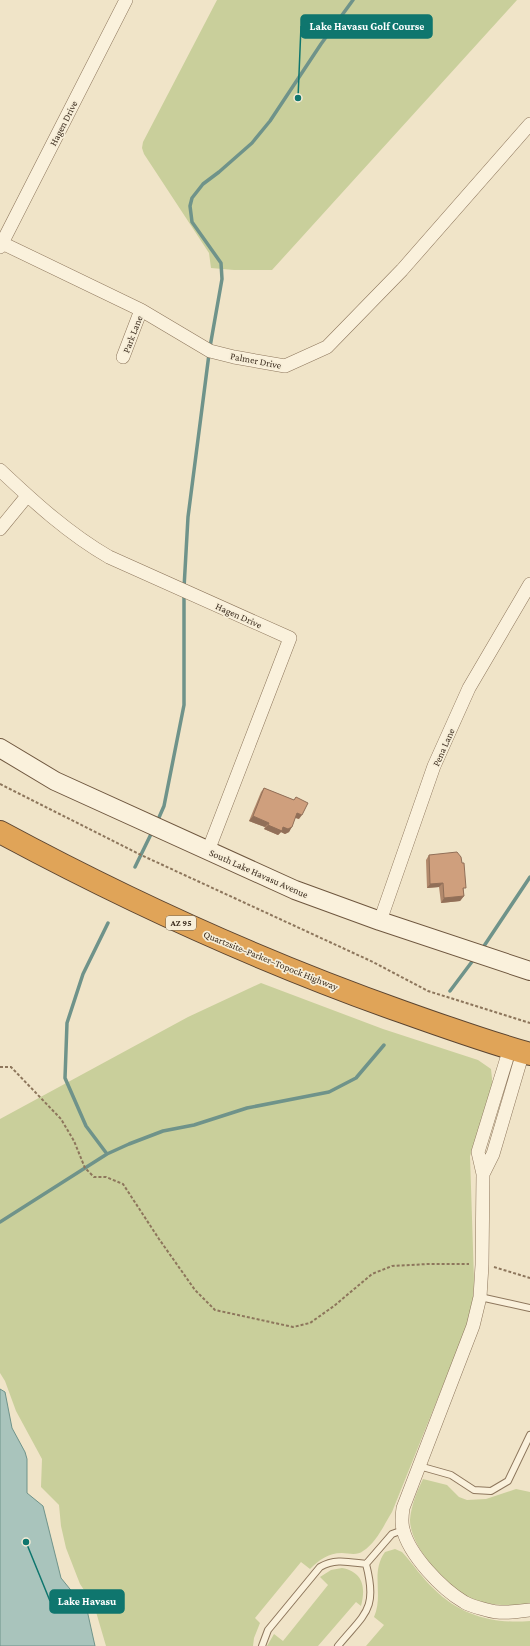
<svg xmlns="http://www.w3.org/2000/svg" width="530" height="1646" viewBox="0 0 530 1646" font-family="'Crimson Pro',serif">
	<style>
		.green { fill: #c9cf9b }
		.water { fill: #a9c4bc; stroke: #6f938a }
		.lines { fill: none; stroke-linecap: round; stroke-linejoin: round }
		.stream { stroke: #6f938a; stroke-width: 3.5 }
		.lane-casing { stroke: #8d765c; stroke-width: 8 }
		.street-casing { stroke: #8d765c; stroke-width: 14 }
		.secondary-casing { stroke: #6f573f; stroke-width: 20 }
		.highway-casing { stroke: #5b4430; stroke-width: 24 }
		.path { stroke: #8d765c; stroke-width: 2; stroke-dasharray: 3 2; stroke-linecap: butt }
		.lane { stroke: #faf1dc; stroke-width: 6 }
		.street { stroke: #faf1dc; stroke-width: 13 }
		.secondary { stroke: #faf1dc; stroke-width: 18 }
		.highway { stroke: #e0a458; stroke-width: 22 }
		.wall { fill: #b2896c }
		.shaded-wall { fill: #916f58 }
		.building { fill: #cf9f7d; stroke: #916f58 }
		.labels { text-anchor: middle; stroke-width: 3.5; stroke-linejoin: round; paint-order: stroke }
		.shield { fill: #f7eed8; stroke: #756857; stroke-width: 1 }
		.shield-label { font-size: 9px; font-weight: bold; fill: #3d2e20 }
		.street-label { font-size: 10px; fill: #3d2e20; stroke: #f7eed8 }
		.leader { fill: none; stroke: #0f766e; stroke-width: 1.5 }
		.callout-dot { fill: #0f766e; stroke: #f7eed8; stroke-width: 1.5 }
		.callout { fill: #0f766e; stroke: #0f766e; stroke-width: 1.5 }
		.callout-label { font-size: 11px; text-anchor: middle; font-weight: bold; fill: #fff }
	</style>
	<rect width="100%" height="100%" fill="#f0e4c8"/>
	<!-- green -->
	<path class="green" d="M217,0H517L272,270H234L211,268L209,253L144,154L142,148L143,142Z
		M261,983L383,1029L478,1060L491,1069L493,1088L470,1156L474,1280L473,1300L466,1328L392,1512C384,1525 376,1543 363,1551C357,1556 348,1553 342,1553C328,1553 319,1560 310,1569L301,1562L255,1618L260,1623L254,1638L253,1646H106L94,1605L80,1584L66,1548L61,1526L59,1505L41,1487L42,1459L16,1411L5,1381L0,1373V1119L188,1017Z
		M423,1479L447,1485L459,1497L467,1500L486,1499L516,1489L530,1492V1605C513,1606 495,1606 478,1601C452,1593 410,1549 410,1520C411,1506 417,1491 423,1479Z
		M395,1549L402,1552C413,1564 422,1578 434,1589C461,1616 494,1624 530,1621V1646H366L384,1625L374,1617C384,1594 370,1573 385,1552Z
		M342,1568C363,1572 366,1587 361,1606L356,1602L318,1646H267L274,1634L283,1641L328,1585L320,1577L331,1570Z"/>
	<!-- water -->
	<path class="water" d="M0,1389L5,1392L12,1428L25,1452L27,1459V1493L43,1506L61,1578L87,1610L95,1646H0Z"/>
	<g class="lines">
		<!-- stream -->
		<path class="stream" d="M210,347L222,279L221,263L192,222L190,206L192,198L203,184L219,172L252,143L270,121L321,44L353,0
			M184,588L188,517L209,354
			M157,822L164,806L184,705V594
			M135,867L152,832
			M482,949L530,877
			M450,991L474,959
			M107,1154L86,1126L65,1078L67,1023L83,974L108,923
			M0,1222L107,1154L129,1144L163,1131L194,1125L247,1108L329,1092L356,1078L384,1045"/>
		<!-- lane casing -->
		<g class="lane-casing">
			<path id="lane" d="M480,1297L530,1308
				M419,1466L451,1475L474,1490L491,1491L508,1481L530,1435
				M366,1564L392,1534L403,1530
				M262,1646L268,1630L320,1567C335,1558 349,1562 366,1564
				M338,1646C365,1613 378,1610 366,1564"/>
		</g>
		<!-- street casing -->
		<g class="street-casing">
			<path id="street" d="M2,243L141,310L210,351L234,357L285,366L327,347L402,270L530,124
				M0,247L126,0
				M123,357L141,310
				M0,470C34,502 69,534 109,557L290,638L208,851
				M0,529L27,496
				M380,921L434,766L469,688L530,584
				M510,1048L478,1152L483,1174L482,1265L480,1297L473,1326L403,1508C402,1515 401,1522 403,1529C409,1555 442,1589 464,1602C470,1606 480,1608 487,1610C500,1614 516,1612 530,1610
				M483,1174L493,1154L523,1052"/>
		</g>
		<!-- secondary casing -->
		<g class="secondary-casing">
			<path id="secondary" d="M0,748L55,781L295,890L380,921L530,971"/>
		</g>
		<!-- highway casing -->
		<g class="highway-casing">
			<path id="highway" d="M0,832C130,902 264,963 403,1012C445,1027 487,1042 530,1054"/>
		</g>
		<!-- path -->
		<path class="path" d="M0,784L141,855L373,962L428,991L530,1023
			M0,1067H11L61,1119L74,1141L85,1168L94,1177H106L123,1184L159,1239L195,1290L215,1310L293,1327L310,1323L334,1306L372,1274L392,1266L428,1264H469
			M494,1267L530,1278"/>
		<!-- lane -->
		<use href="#lane" class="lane"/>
		<!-- street -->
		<use href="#street" class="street"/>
		<!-- secondary -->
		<use href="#secondary" class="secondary"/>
		<!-- highway -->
		<use href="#highway" class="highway"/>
	</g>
	<!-- wall -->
	<path class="wall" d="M264,788L294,800L296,797L299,819L295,818L289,832L285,834L281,832L278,835L264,829L265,827L249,821L261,792Z
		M429,855L462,863L464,896L460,901L441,903L439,887L427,888L426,860Z"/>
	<!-- shaded-wall -->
	<path class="shaded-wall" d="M297,813L302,815L299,819L294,817Z
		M253,816L269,823L265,827L249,821Z
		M268,825L283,827H292L289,832L285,834L281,832L278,835L264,829Z
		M443,883L439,887L427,888L430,884Z
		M464,896L460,901L441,903L444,898Z"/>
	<!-- building -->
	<path class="building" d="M264,788L294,800L296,797L308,803L302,815L297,813L292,827L288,829L283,827L282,831L268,825L269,823L253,816Z
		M457,852L461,857L462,863H464L466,888H463L464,896L444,898L443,883L430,884L429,855Z"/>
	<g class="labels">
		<!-- shield labels -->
		<rect class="shield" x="166" y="916" width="30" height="14" rx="3"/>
		<g class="shield-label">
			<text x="181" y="926">AZ 95</text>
		</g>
		<!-- street labels -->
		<g class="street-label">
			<text transform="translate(63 123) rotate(-63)" y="4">Hagen Drive</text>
			<text transform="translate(132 334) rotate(-69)" y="4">Park Lane</text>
			<text transform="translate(256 360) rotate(11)" y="4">Palmer Drive</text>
			<text transform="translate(239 615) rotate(24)" y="4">Hagen Drive</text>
			<text transform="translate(443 747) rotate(-66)" y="4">Pena Lane</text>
			<text transform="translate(259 873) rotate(24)" y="4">South Lake Havasu Avenue</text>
			<text transform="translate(271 960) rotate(22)" y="4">Quartzsite–Parker–Topock Highway</text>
		</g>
	</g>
	<!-- callouts -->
	<path class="leader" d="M298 98L301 26M26 1542L50 1601"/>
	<g class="callout-dot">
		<circle cx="298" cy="98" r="4"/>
		<circle cx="26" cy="1542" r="4"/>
	</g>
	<g class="callout">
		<rect x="301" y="15" width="131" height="23" rx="4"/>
		<rect x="50" y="1590" width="74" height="23" rx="4"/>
	</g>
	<g class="callout-label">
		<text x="367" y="30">Lake Havasu Golf Course</text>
		<text x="87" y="1605">Lake Havasu</text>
	</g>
</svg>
